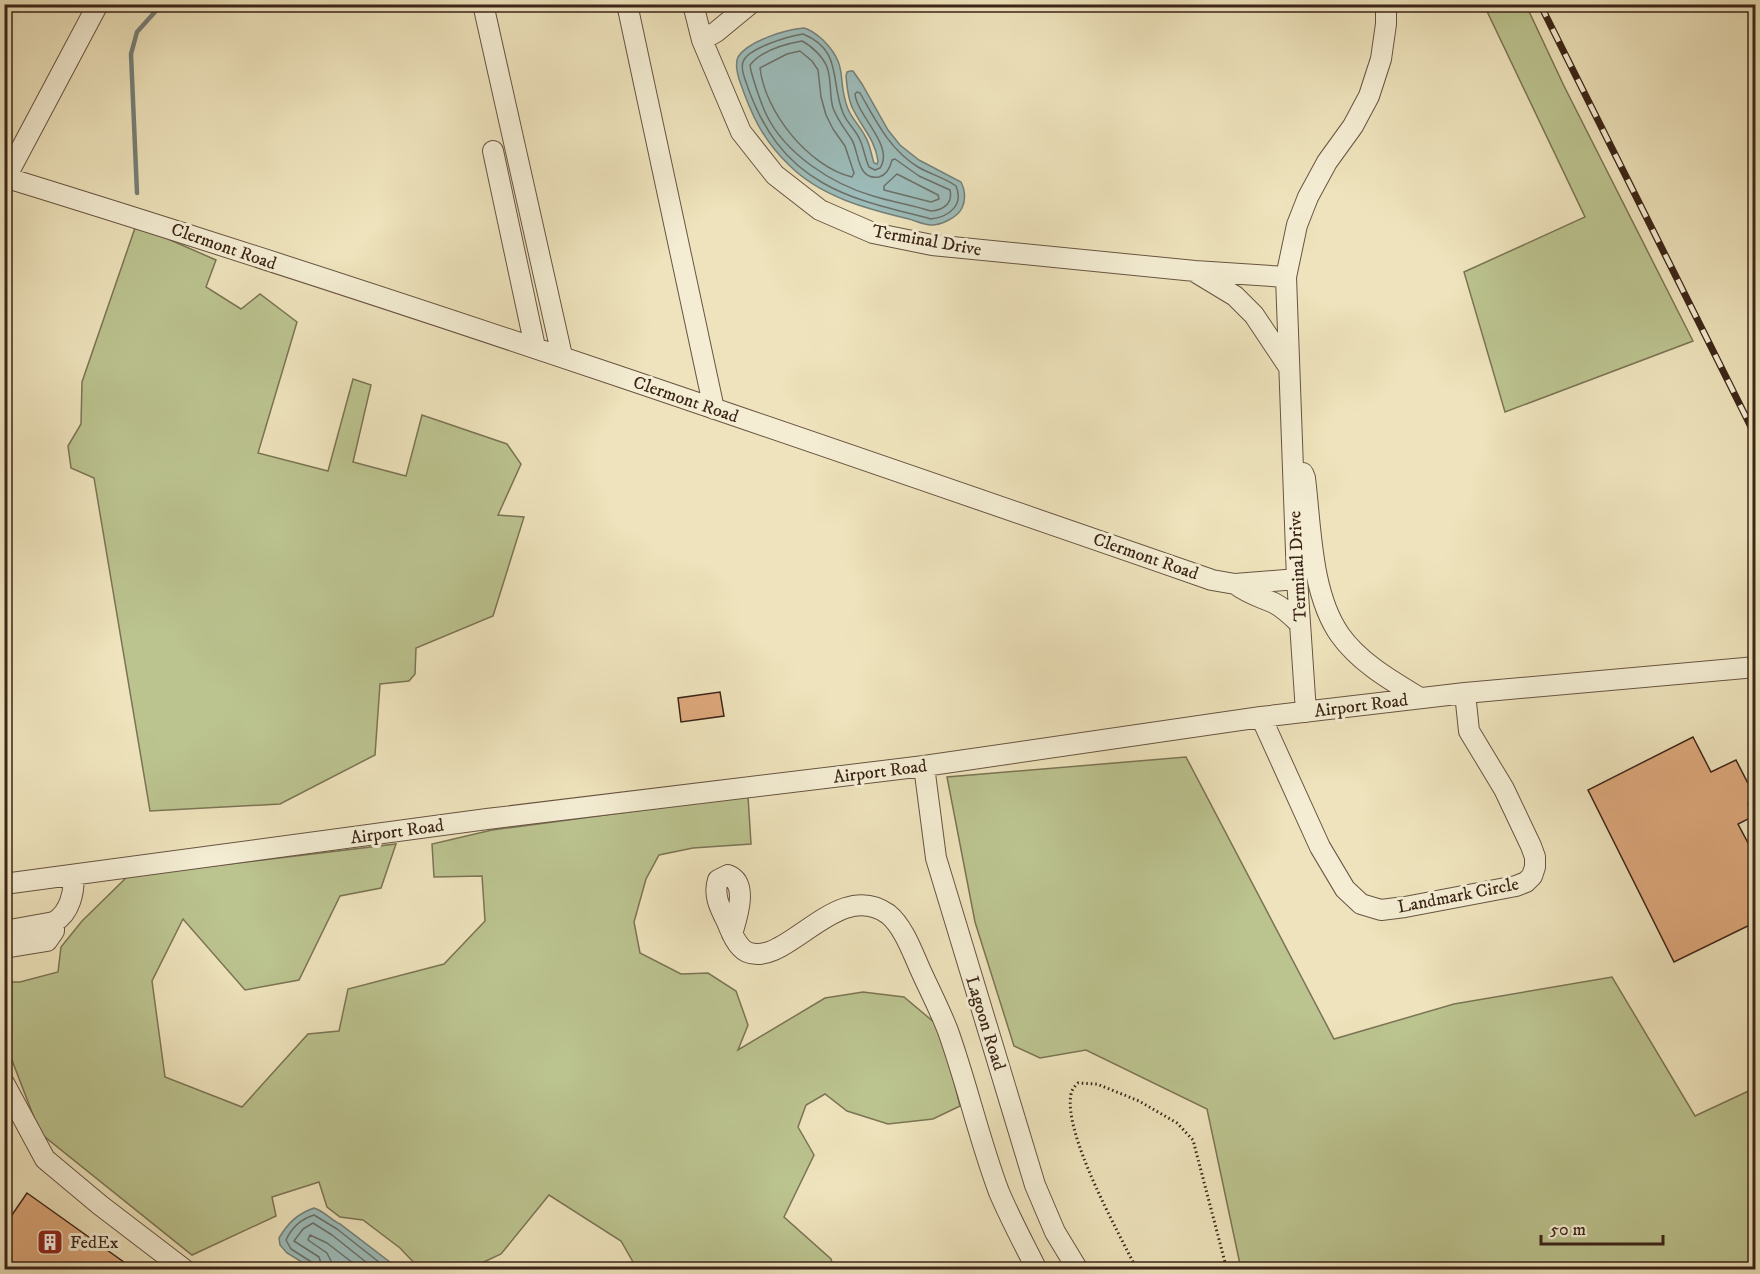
<svg xmlns="http://www.w3.org/2000/svg" width="1760" height="1274" viewBox="0 0 1760 1274" font-family="'IM FELL DW Pica',serif">
	<style>
		.green { fill: #bbc38f; stroke: #7b7454; stroke-width: 1.5 }
		.water { fill: #9cbcba; stroke: #758079; stroke-width: 1.5 }
		.lines { fill: none; stroke-linecap: round; stroke-linejoin: round }
		.shore { stroke: #6c7069; stroke-width: 1.5 }
		.stream { stroke: #758079; stroke-width: 4.5 }
		.building { fill: #dda87c; stroke: #3b2518; stroke-width: 1.5 }
		.minor-casing { stroke: #685441; stroke-width: 22 }
		.path { stroke: #3b2518; stroke-width: 3; stroke-dasharray: 1.5 3; stroke-linecap: butt }
		.minor { stroke: #f4edd3; stroke-width: 20 }
		.rail-casing { stroke: #3b2518; stroke-width: 7 }
		.rail { stroke: #f4edd3; stroke-width: 4.5; stroke-dasharray: 14; stroke-linecap: butt }
		.labels { text-anchor: middle; stroke-width: 6; stroke-linejoin: round; paint-order: stroke }
		.street-label { font-size: 18px; fill: #3b2518; stroke: #f4edd3 }
		.poi-label { font-size: 18px; fill: #3b2518; stroke: #f4edd3; text-anchor: start }
	</style>
	<rect width="100%" height="100%" fill="#eee3bc"/>
	<filter id="stains"><feTurbulence type="fractalNoise" baseFrequency=".00333" numOctaves="4"/><feColorMatrix values="0 0 0 0 .2 0 0 0 0 .09 0 0 0 0 .02 0 0 0 .5 -.17"/></filter>
	<radialGradient id="worn" r=".72"><stop offset=".6" stop-color="#630" stop-opacity="0"/><stop offset="1" stop-color="#630" stop-opacity=".3"/></radialGradient>
	<!-- green -->
	<path class="green" d="M1484,5H1526L1564,86L1693,341L1505,412L1464,272L1585,217Z
		M136,225L216,260L206,287L241,309L260,294L297,322L258,453L328,471L353,379L371,385L353,462L406,476L422,415L507,444L521,464L498,515L524,517L493,616L416,648L415,674L409,681L380,684L375,755L280,804L150,811L94,478L71,468L68,446L81,424L82,382Z
		M1186,757L1334,1039L1454,1004L1612,977L1695,1116L1755,1088V1269H1241L1207,1109L1086,1050L1040,1058L1014,1046L975,922L947,777Z
		M748,796L751,844L693,848L659,855L646,879L634,922L640,953L681,974L708,973L736,991L748,1025L738,1050L825,998L863,992L904,997L941,1028L960,1106L933,1119L888,1124L847,1111L825,1094L806,1105L798,1127L814,1155L784,1217L831,1259L834,1269H637L621,1241L549,1195L501,1254L469,1269H420L400,1248L363,1220L340,1217L327,1207L319,1182L272,1197L276,1216L192,1255L40,1133L5,1042L4,987L7,982H20L58,972L61,947L82,921L128,876L396,844L381,888L340,896L299,980L245,990L183,919L152,981L165,1077L242,1107L308,1034L339,1031L348,989L444,964L485,921L482,876L434,877L432,844L492,830Z"/>
	<!-- water -->
	<path class="water" d="M804,28C812,30 817,35 823,40C850,67 836,79 848,109C852,119 860,126 865,136C870,144 871,154 874,163L877,164L878,161C875,139 862,128 853,109C848,100 847,87 846,76L847,72L850,71H853L862,84L888,130L900,145L919,160L961,182C965,189 966,200 962,208C957,218 941,225 931,225C924,225 916,221 909,219C867,209 821,197 789,165C762,139 751,114 739,79C737,72 735,63 738,57C748,41 787,29 804,28Z
		M314,1208C324,1211 330,1219 340,1224L399,1269H313L287,1253L280,1245L279,1238C288,1223 297,1214 314,1208Z"/>
	<g class="lines">
		<!-- shore -->
		<path class="shore" d="M803,34C843,50 830,82 843,113C847,123 856,130 860,140C864,149 865,158 869,167L875,170L880,168C895,146 857,116 855,94L857,92L860,93C876,121 889,149 918,167C930,174 945,178 956,186C964,205 949,217 931,219C894,209 856,202 823,183C784,161 763,129 748,88C746,81 740,70 743,62C747,48 790,36 803,34Z
			M802,41C812,46 823,57 827,67C832,80 829,95 833,108C838,121 845,129 852,140C859,152 857,181 879,177C887,175 890,168 892,160L895,159L919,176L950,190C953,204 943,210 931,211C912,205 892,202 873,196C832,184 785,154 766,114C760,101 755,85 751,71L750,65C761,51 785,44 802,41Z
			M800,51L812,61L818,70L821,97L826,115L833,129L845,146L854,173L852,177C808,166 765,112 760,68L787,54Z
			M897,174L938,195L939,199L931,202L884,190V186Z
			M315,1270L313,1263L291,1249L286,1240C292,1227 301,1219 314,1215L337,1229L389,1270
			M323,1270L319,1257L294,1241L303,1229L313,1223L332,1235L376,1270
			M332,1270L331,1261L327,1253L308,1240L310,1235L327,1243L362,1270"/>
		<!-- stream -->
		<path class="stream" d="M137,193L131,54L137,32L162,4"/>
	</g>
	<!-- building -->
	<path class="building" d="M720,692L724,716L681,722L678,698Z
		M1693,737L1711,772L1736,760L1756,799L1748,804L1754,816L1738,824L1756,858V922L1674,962L1588,790Z
		M27,1193L135,1270H4V1210L12,1215Z"/>
	<g class="lines">
		<!-- minor casing -->
		<g class="minor-casing">
			<path id="minor" d="M483,4L562,356
				M627,4L714,409
				M693,4L702,40L741,132L775,175L820,210L873,233L932,245L1195,271L1286,277
				M702,40L716,32L750,4
				M493,151L535,347
				M4,177C410,302 811,441 1212,580L1235,584L1297,579
				M4,181L98,4
				M1197,273L1235,296L1254,315L1288,366
				M1303,473L1305,478C1311,527 1311,594 1340,635C1360,663 1392,681 1420,698
				M1235,584C1250,595 1258,596 1274,603C1284,608 1292,616 1300,624
				M1306,712L1297,579L1286,277L1297,225L1308,197L1327,162L1353,126L1369,96L1381,59L1386,24V4
				M1261,717L1320,847L1345,889L1361,904L1381,910L1405,907L1516,886L1526,882L1532,876L1535,867V857L1531,846L1504,789L1469,731L1465,693
				M924,766L936,858L1035,1185L1055,1232L1078,1270
				M4,884L487,819L924,766L1261,717L1465,693L1756,667
				M4,931L54,922C70,913 75,891 73,875
				M732,934C737,917 749,883 728,875L718,880C713,895 720,908 727,922C731,932 737,947 747,952C786,969 837,877 888,914C903,926 912,951 920,969C929,989 940,1010 948,1031C967,1084 979,1139 999,1192C1010,1218 1024,1244 1037,1270
				M4,948L47,941L54,931V922
				M4,1083L45,1159L100,1205L185,1270"/>
		</g>
		<!-- path -->
		<path class="path" d="M1137,1270C1118,1231 1063,1134 1071,1094C1072,1089 1075,1086 1078,1083L1097,1084L1139,1101L1177,1123L1193,1140L1227,1270"/>
		<!-- minor -->
		<use href="#minor" class="minor"/>
		<!-- rail casing -->
		<g class="rail-casing">
			<path id="rail" d="M1540,4L1756,437"/>
		</g>
		<!-- rail -->
		<use href="#rail" class="rail"/>
	</g>
	<!-- icons -->
	<defs>
		<g id="building-square" transform="scale(1.35)"><rect x="-9" y="-9" width="18" height="18" rx="4" fill="#8f2418" stroke="#f4edd3"/><path d="M-4-6H4V6H1V3H-1V6H-4ZM-2.5-4.3h1.7v1.8h-1.7ZM.8-4.3h1.7v1.8H.8ZM-2.5-1h1.7V.8h-1.7ZM.8-1h1.7V.8H.8Z" fill="#fff"/></g>
	</defs>
	<g fill-rule="evenodd">
		<use href="#building-square" x="50" y="1242"/>
	</g>
	<g class="labels">
		<!-- street labels -->
		<g class="street-label">
			<text transform="translate(927 240) rotate(10)" y="6">Terminal Drive</text>
			<text transform="translate(224 246) rotate(19)" y="6">Clermont Road</text>
			<text transform="translate(686 399) rotate(19)" y="6">Clermont Road</text>
			<text transform="translate(1146 556) rotate(19)" y="6">Clermont Road</text>
			<text transform="translate(1297 566) rotate(-93)" y="6">Terminal Drive</text>
			<text transform="translate(1361 705) rotate(-7)" y="6">Airport Road</text>
			<text transform="translate(880 771) rotate(-7)" y="6">Airport Road</text>
			<text transform="translate(397 831) rotate(-8)" y="6">Airport Road</text>
			<text transform="translate(1458 895) rotate(-11)" y="6">Landmark Circle</text>
			<text transform="translate(986 1023) rotate(73)" y="6">Lagoon Road</text>
		</g>
		<!-- poi labels -->
		<g class="poi-label">
			<text x="70" y="1248">FedEx</text>
		</g>
	</g>
	<!-- margin -->
	<rect width="1760" height="1274" fill="none" stroke="#eee3bc" stroke-width="24"/>
	<rect x="6" y="6" width="1748" height="1262" fill="none" stroke="#3b2518" stroke-width="3"/>
	<rect x="12" y="12" width="1736" height="1250" fill="none" stroke="#3b2518" stroke-width="1.5"/>
	<!-- scale -->
	<path d="M1541 1235v9h122v-9" fill="none" stroke="#3b2518" stroke-width="3"/>
	<text x="1550" y="1235" font-size="18" fill="#3b2518" stroke="#f4edd3" stroke-width="4.5" paint-order="stroke">50 m</text>
	<rect width="100%" height="100%" filter="url(#stains)"/>
	<rect width="100%" height="100%" fill="url(#worn)"/>
</svg>
